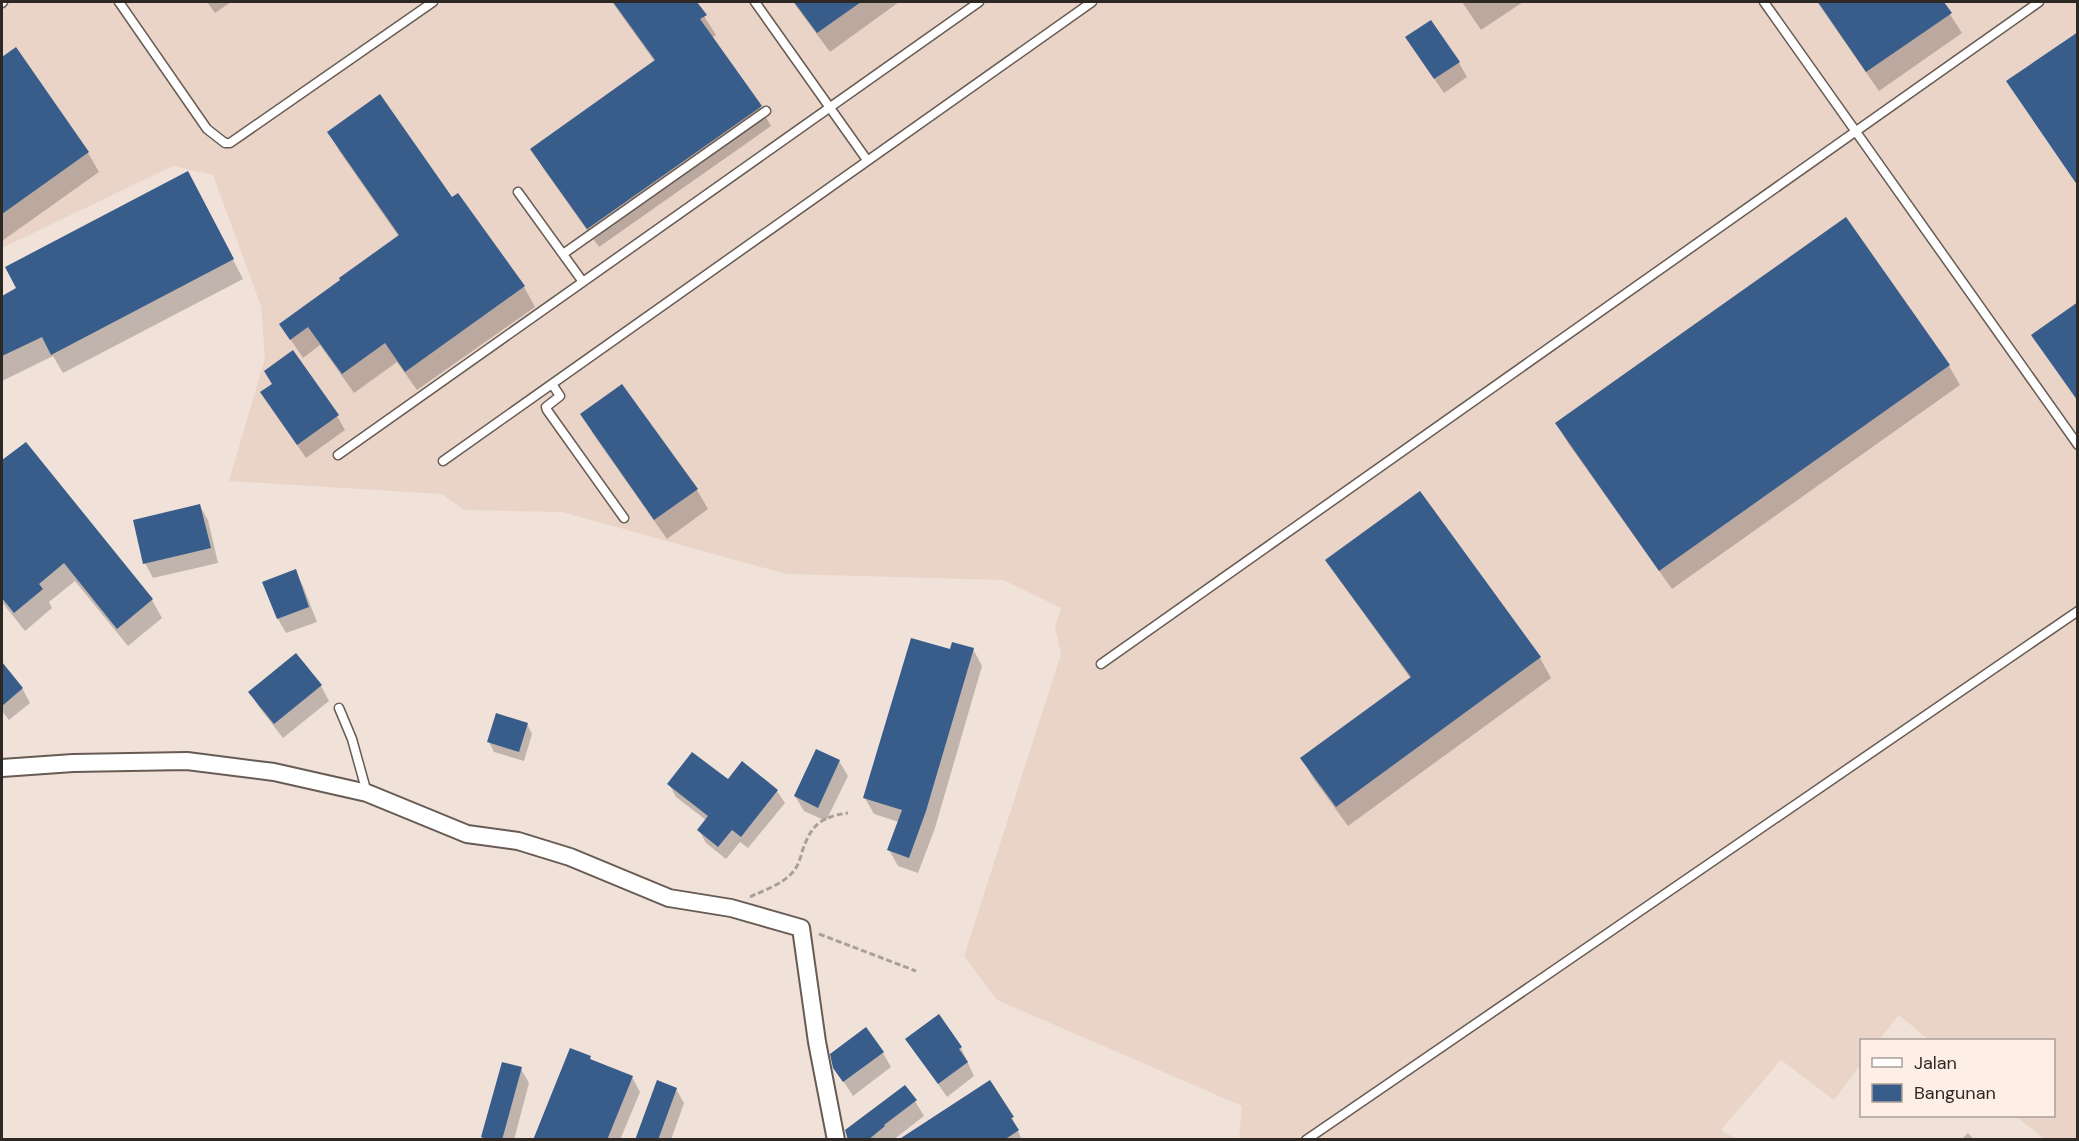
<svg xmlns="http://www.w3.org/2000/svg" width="2079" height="1141" viewBox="0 0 2079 1141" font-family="'DM Sans',sans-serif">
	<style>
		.built { fill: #ead4c8 }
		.shadow { fill: #0003 }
		.building { fill: #385d8a }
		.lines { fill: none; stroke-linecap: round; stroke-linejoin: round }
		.service-casing { stroke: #675b53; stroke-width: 11 }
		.minor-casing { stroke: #675b53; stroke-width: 20 }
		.path { stroke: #aa9f98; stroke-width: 3; stroke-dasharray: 6 3; stroke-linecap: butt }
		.service { stroke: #fff; stroke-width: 8 }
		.minor { stroke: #fff; stroke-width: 16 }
	</style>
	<rect width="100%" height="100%" fill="#f0e2d9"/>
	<!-- built -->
	<path class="built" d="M2,2H2077V1139H2044L2016,1116H2054V1040H1929L1899,1015L1879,1040H1862L1861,1064L1834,1100L1781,1060L1721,1130L1736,1139H1239L1242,1106L997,1000L964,956L1061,654L1055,627L1061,608L1003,580L786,574L562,512L464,510L442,494L229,481L265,358L261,306L213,175L173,166L2,248Z"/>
	<!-- shadow -->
	<path class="shadow" d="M207,2H231L215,13Z
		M612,2H695L716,35L712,38L760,107L771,126L599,247L543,168L532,149L655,62Z
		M793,2H899L830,52Z
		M1462,2H1523L1481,30Z
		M1817,2H1942L1962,33L1879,91Z
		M2078,34V186L2008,81Z
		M16,49L88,153L99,172L2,241V59Z
		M1416,52L1459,63L1467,77L1444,93Z
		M329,132L452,199L458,195L524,287L535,307L417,390L397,362L354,393L320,345L303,358L281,325L399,237L340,152Z
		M198,192L243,279L63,373L53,356L2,381V297Z
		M1845,219L1949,366L1960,385L1672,589L1568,443L1557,423Z
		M2078,304V402L2033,336Z
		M262,393L337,416L345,430L306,458Z
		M582,415L697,490L708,509L667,539L593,434Z
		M25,444L152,600L162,618L128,646L75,581L49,602L52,608L25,631L2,602V462Z
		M1419,493L1540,658L1551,678L1348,826L1313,778L1302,758L1411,679L1339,579L1327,560Z
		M200,506L208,520L218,563L153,578L145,563Z
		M295,571L303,586L317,622L286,633L278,619Z
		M973,649L982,666L935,828L918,873L898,866L889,850L899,822L874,814L865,798L951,651Z
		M296,655L321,686L329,701L283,738L259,707L250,692Z
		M2,664L22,688L30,703L9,720L2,711Z
		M527,724L532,734L524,761L494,752L489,742Z
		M839,761L848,776L826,821L804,811L795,796Z
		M728,781L777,791L785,803L748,848L740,842L726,859L706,843L699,830L706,820L676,797L669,784Z
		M907,1039L961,1048L974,1076L947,1097Z
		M883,1053L891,1067L853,1096L834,1067Z
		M590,1058L592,1061L632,1077L640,1092L620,1140H534Z
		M521,1069L529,1083L514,1140H484L482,1137Z
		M676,1089L684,1103L671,1140H637Z
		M915,1101L924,1116L893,1140H849Z
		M1012,1117L1022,1140H911Z
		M1968,1133L1974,1140H1961Z"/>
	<!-- building -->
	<path class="building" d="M613,2H697L707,15L700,19L762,106L587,229L530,149L655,60Z
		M794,2H861L817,33Z
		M1818,2H1944L1952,13L1866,72Z
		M1431,20L1460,62L1434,79L1405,37Z
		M2078,32V186L2006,81Z
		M16,47L89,152L2,214V57Z
		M380,94L452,197L458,193L525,286L405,372L385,343L342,374L308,327L290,340L279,324L340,280L339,278L399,235L327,132Z
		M188,171L234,259L51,355L42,337L2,356V296L16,288L5,267Z
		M1846,217L1950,365L1659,571L1555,423Z
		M2078,302V401L2031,335Z
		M293,350L339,415L297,445L260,392L272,384L264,371Z
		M622,384L698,489L654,520L580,414Z
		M26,442L153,599L117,629L64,563L39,584L43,589L14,613L2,598V460Z
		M1420,491L1541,657L1336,807L1300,758L1411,677L1325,560Z
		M200,504L211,548L143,564L133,520Z
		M296,569L309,607L277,619L262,582Z
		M911,638L950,649L952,642L974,648L926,811L909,858L887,850L902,810L863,798Z
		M296,653L322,685L274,724L248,692Z
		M2,662L23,688L2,706Z
		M496,713L528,723L519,752L487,742Z
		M816,749L840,760L818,808L794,796Z
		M692,752L728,779L742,761L778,790L741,837L732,830L718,847L697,830L708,816L667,784Z
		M939,1014L962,1047L959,1049L968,1062L938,1084L905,1039Z
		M866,1027L884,1052L843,1082L833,1068L830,1054Z
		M570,1048L591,1056L590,1059L633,1076L607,1140H533Z
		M502,1062L522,1067L502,1140H489L481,1137Z
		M657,1080L677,1088L658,1140H635Z
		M990,1080L1014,1117L1011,1118L1019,1130L1004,1140H898Z
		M905,1085L917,1100L884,1125L885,1126L868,1140H848L845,1130Z"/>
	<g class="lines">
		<!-- service casing -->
		<g class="service-casing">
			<path id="service" d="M119,2L207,129L225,143H230L433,2
				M755,2L867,160
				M1764,2L2078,445
				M2,3L3,2
				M518,192L583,282
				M563,254L766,111
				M552,384L560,396L546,407L547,410L624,518
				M338,455L979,2
				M443,461L1092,2
				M1101,664L2039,2
				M339,708L352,739L367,793
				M1306,1140L2078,611"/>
		</g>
		<!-- minor casing -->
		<g class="minor-casing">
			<path id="minor" d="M2,768L73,763L187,761L274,772L367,793L467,834L518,841L570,857L669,898L731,908L801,928L817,1042L836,1140"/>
		</g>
		<!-- path -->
		<path class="path" d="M750,897C764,890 781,885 792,873C797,868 800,860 802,852C811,825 820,817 848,813
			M819,934L916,971"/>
		<!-- service -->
		<use href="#service" class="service"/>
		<!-- minor -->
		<use href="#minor" class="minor"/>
	</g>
	<!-- border -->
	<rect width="2079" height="1141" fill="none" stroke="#2d2824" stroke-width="6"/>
	<!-- legend -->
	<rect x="1860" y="1039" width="195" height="78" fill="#feefe6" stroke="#aa9f98" stroke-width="1.5"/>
	<rect x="1872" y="1058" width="30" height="9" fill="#ffffff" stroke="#aa9f98" stroke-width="1.5"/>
	<text x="1914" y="1069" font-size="18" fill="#2d2824">Jalan</text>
	<rect x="1872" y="1084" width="30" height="18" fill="#385d8a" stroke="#aa9f98" stroke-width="1.5"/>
	<text x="1914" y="1099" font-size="18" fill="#2d2824">Bangunan</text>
</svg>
